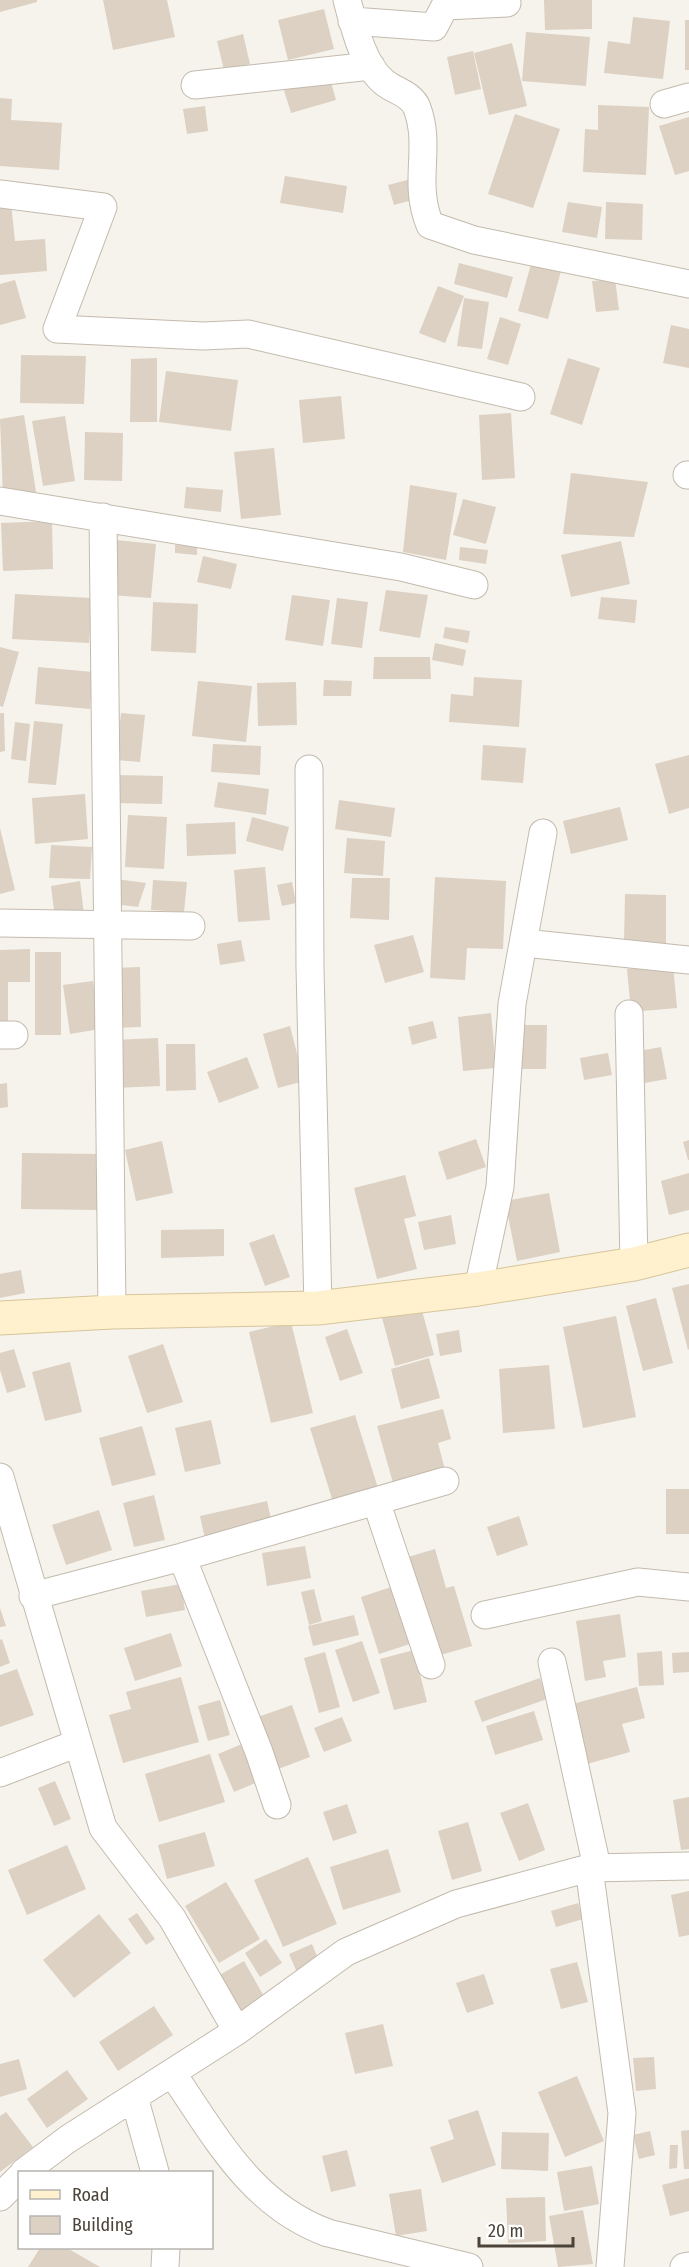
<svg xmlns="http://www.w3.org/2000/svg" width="689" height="2267" viewBox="0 0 689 2267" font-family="'Fira Sans Condensed',sans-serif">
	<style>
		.building { fill: #dcd1c3 }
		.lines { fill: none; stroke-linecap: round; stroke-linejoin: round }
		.street-casing { stroke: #c3baad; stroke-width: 29 }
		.secondary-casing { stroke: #d7c59b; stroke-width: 35 }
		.street { stroke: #fff; stroke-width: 27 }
		.secondary { stroke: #fff1cd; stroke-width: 33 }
	</style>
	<rect width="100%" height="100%" fill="#f6f3ec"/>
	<!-- building -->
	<path class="building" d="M0,0H37V2L0,12Z
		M103,0H167L175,37L113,50Z
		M544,0H592V29L545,30Z
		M324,9L334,49L288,60L278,20Z
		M633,17L670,21L663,79L604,73L608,41L630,44Z
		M685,20H689V70H685Z
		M526,32L590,37L586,86L522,81Z
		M243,34L250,64L224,70L217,41Z
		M512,43L527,106L489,115L474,53Z
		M473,51L481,89L455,95L447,57Z
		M329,75L336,100L291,113L283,87Z
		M0,98L12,99L11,120L62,123L59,170L0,166Z
		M598,105L649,107L646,175L583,172L585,129L598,130Z
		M205,106L208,131L187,134L183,109Z
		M515,114L560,129L533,208L488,194Z
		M689,117V171L675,175L659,126Z
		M285,176L347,186L343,213L280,203Z
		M411,179L416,199L394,205L388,185Z
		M568,202L602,207L597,238L562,232Z
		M606,202L643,204L642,240L605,239Z
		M11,203L15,241L45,239L47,271L0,275V204Z
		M459,263L513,277L507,298L454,284Z
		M531,264L561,271L548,319L518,311Z
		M615,279L619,310L596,312L592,281Z
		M15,280L26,318L0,325V284Z
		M438,286L464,296L445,343L419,333Z
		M464,298L489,302L482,349L457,346Z
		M500,317L521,324L508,365L487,359Z
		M671,325L689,329V368L663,363Z
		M21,355L86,356L84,404L20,403Z
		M157,358V422H130L131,359Z
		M568,358L600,368L582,425L550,414Z
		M166,371L238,380L231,431L159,422Z
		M341,396L345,439L303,443L299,400Z
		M511,413L515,478L482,480L479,415Z
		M24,415L36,492L3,497L0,419Z
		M65,416L75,481L43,486L32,421Z
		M85,432L123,433L122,481L84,480Z
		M274,448L281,515L241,519L234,452Z
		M571,473L648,482L634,537L563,534Z
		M410,485L457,493L446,560L403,552Z
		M186,487L223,490L221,512L184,508Z
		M463,499L496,507L486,544L453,535Z
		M52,521L53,569L3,571L1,523Z
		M116,540L156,544L151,598L111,595Z
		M621,541L630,584L571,597L561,555Z
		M175,545L197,546V555L175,553Z
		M460,547L488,550L486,564L459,560Z
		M203,556L237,564L231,589L197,582Z
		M386,590L428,595L420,638L379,631Z
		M15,594L92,598L89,643L12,639Z
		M292,595L330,600L323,646L285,640Z
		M601,597L637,600L635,623L598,619Z
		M337,598L368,602L362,648L331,644Z
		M153,602L198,604L196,653L151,651Z
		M445,627L470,631L468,643L443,638Z
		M435,643L466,650L463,666L432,660Z
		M0,647L19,652L3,707L0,706Z
		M374,657H430L431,679H373Z
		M38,667L93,672L90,709L35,704Z
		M474,677L522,680L519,727L449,722L451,694L473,696Z
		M324,680L352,681L351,696H323Z
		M198,681L252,686L246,742L192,736Z
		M296,682L297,725L258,726L257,683Z
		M0,713H4L5,751L0,752Z
		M121,713L145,715L140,762L116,760Z
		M34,721L63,724L56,785L28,783Z
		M15,722L30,724L26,761L11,759Z
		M213,744L261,746L260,775L211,772Z
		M483,745L526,748L523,783L481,780Z
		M689,755V808L669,814L655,764Z
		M117,775L163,776L162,804L116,803Z
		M218,782L269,789L266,815L214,807Z
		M85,794L88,839L35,844L32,798Z
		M339,800L395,808L391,837L335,829Z
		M620,807L628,840L571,854L563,821Z
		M128,815L167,817L164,869L125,867Z
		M252,817L289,827L283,851L246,841Z
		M235,822L236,854L187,856L186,824Z
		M0,828L15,890L0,894Z
		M347,838L385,841L383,876L344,873Z
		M51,845L92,847L90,879L49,878Z
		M265,867L270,920L238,922L234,870Z
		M435,877L506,881L503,949L467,948L465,980L430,978Z
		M352,878H390L389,920L350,918Z
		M116,879L146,883L138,907L114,904Z
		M153,880L187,882L184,912L151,910Z
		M80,881L84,915L55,919L51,886Z
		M292,882L296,903L282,906L277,885Z
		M625,894L666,895V943H624Z
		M413,935L424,972L385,983L374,945Z
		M241,940L245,961L220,965L217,944Z
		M30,949V982H8V1028H0V950Z
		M35,952H61V1035H35Z
		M673,965L677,1008L631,1012L627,969Z
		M140,967L141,1027L114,1028L113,968Z
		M93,981L100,1029L70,1034L63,985Z
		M491,1013L496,1068L463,1071L458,1017Z
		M433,1021L437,1038L412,1045L408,1027Z
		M514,1025H547L546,1069H513Z
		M290,1026L304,1081L278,1088L263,1034Z
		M158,1038L160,1086L115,1088L113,1040Z
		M166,1044H195L196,1090L166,1091Z
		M661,1047L667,1079L645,1083L639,1051Z
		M608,1053L612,1075L584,1080L580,1058Z
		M247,1057L259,1088L219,1103L207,1072Z
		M7,1083L8,1107L0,1108V1084Z
		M476,1139L486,1167L447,1180L438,1152Z
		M689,1140V1160H688L683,1142Z
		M162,1141L173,1193L136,1201L125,1150Z
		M22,1153L98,1154V1210L21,1209Z
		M689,1173V1210L669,1215L661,1181Z
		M405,1175L416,1216L404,1219L417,1269L377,1279L354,1188Z
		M549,1193L560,1252L517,1261L505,1201Z
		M451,1215L456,1244L424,1250L418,1222Z
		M224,1229V1256L161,1258V1230Z
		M274,1234L290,1277L265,1286L249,1243Z
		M21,1270L25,1293L0,1298V1274Z
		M689,1284V1349L688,1350L672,1288Z
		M656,1298L673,1363L643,1371L626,1306Z
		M420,1303L434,1355L395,1366L381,1314Z
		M616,1316L636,1417L583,1428L563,1327Z
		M291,1322L313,1413L271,1423L249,1332Z
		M347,1329L363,1373L340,1381L325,1337Z
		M459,1330L462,1352L440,1356L436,1334Z
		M163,1344L183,1402L147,1413L128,1356Z
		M14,1349L26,1387L7,1393L0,1370V1353Z
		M429,1358L440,1398L401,1409L391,1369Z
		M70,1362L82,1412L45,1421L32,1372Z
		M549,1365L555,1429L503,1433L499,1369Z
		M443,1409L451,1439L438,1443L445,1470L393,1483L377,1426Z
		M355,1415L378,1488L333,1502L310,1428Z
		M211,1420L221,1464L185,1472L175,1428Z
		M142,1426L156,1475L112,1486L99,1438Z
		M666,1489H689V1534H666Z
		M154,1495L165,1540L134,1547L123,1503Z
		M267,1501L273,1528L206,1543L200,1516Z
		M99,1510L112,1550L66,1565L52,1525Z
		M519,1516L528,1545L497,1556L487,1527Z
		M305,1546L311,1578L267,1586L262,1553Z
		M435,1549L446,1588L454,1586L472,1646L437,1656L408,1557Z
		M181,1584L185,1610L146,1617L141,1591Z
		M394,1586L413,1643L379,1654L361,1597Z
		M314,1589L322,1621L309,1625L301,1592Z
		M0,1608L6,1626L0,1627Z
		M620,1614L626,1657L603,1661L606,1677L585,1681L576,1621Z
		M354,1615L359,1635L313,1646L308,1626Z
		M171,1633L182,1666L135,1681L124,1648Z
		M2,1639L10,1663L0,1667V1640Z
		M362,1641L380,1693L353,1702L335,1650Z
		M414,1650L427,1702L394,1710L380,1659Z
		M662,1651L664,1685L639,1686L637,1653Z
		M325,1652L340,1707L319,1713L304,1658Z
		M689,1652V1672L673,1673L672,1653Z
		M17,1669L34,1715L0,1727V1675Z
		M181,1677L199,1742L123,1763L109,1715L131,1709L126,1692Z
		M540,1678L547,1699L482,1722L474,1701Z
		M637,1687L645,1718L622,1724L630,1752L587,1764L572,1704Z
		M220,1700L230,1735L208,1741L198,1706Z
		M292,1705L310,1757L273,1771L255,1718Z
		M534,1711L543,1740L495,1755L486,1726Z
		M342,1717L352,1741L324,1752L314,1728Z
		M242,1744L258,1782L234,1792L218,1754Z
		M210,1754L225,1802L159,1822L145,1774Z
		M55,1781L71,1819L54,1826L38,1788Z
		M689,1797V1849L681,1850L673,1800Z
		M528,1803L545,1850L519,1861L500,1813Z
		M347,1804L357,1833L333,1841L323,1812Z
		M468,1822L482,1871L452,1880L438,1831Z
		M205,1832L215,1866L167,1879L158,1845Z
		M67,1845L86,1889L27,1915L8,1870Z
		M388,1849L401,1892L343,1910L330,1867Z
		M308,1857L337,1924L283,1947L254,1880Z
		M226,1882L260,1939L219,1963L185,1906Z
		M689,1891V1935L679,1937L671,1895Z
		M578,1903L583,1919L556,1927L551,1911Z
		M137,1913L155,1939L146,1945L128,1919Z
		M99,1914L131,1953L74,1998L43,1960Z
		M266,1939L282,1963L260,1977L245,1953Z
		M312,1944L321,1966L299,1977L289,1954Z
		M244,1961L266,2000L239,2015L216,1977Z
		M577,1962L588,2002L561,2009L550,1969Z
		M484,1974L494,2004L467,2013L456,1983Z
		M154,2006L173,2035L118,2071L99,2042Z
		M383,2024L393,2066L355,2074L345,2033Z
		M654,2057L656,2089L636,2091L633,2058Z
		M19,2059L27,2089L0,2097V2064Z
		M67,2070L88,2099L47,2128L27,2099Z
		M577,2076L604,2141L565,2157L538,2092Z
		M478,2110L496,2165L442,2183L430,2147L454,2139L448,2120Z
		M6,2112L33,2147L0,2172V2116Z
		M689,2130V2169H684L681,2131Z
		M650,2131L655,2155L639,2159L633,2135Z
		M502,2132L549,2133L548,2171L501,2169Z
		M670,2145H678L677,2168L669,2169Z
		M347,2150L356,2186L331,2192L322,2156Z
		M592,2166L599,2204L564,2211L557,2172Z
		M689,2178V2211L670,2216L662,2185Z
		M421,2189L427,2231L396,2236L389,2194Z
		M545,2197L546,2241L508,2243L506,2198Z
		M583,2210L593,2264L558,2267L549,2216Z
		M40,2248H67L100,2267H28Z"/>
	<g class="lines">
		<!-- street casing -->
		<g class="street-casing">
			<path id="street" d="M347,0C354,26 363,66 385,83C395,91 412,94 417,108C432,148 412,182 430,225L474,240L689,284
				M352,21L434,27L445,6L507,3
				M195,85L371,66
				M664,104L689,97
				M0,194L103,207L57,329L203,336L248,334L521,397
				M687,475H689
				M0,501L401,567L474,585
				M103,517L112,1312
				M309,769L310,968L318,1308
				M0,923L191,926
				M524,943L689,960
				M629,1014L634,1264
				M0,1035H14
				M478,1289L500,1187L512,1004L543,833
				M0,1477L103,1828L172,1918L237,2031
				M376,1501L431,1665
				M182,1557L259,1752L277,1805
				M33,1596L182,1557L445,1481
				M485,1615L638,1582L689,1587
				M552,1662L597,1867
				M0,1773L78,1743
				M589,1868L622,2113L610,2267
				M172,2073C216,2137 251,2205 328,2233L469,2267
				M134,2097L155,2172
				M24,2172L68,2139L237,2031L346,1952L456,1904L589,1868L689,1866
				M0,2197L20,2177
				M165,2267L166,2248
				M684,2267L689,2266"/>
		</g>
		<!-- secondary casing -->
		<g class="secondary-casing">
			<path id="secondary" d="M0,1318L112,1312L318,1308L478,1289L634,1264L689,1250"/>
		</g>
		<!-- street -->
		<use href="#street" class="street"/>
		<!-- secondary -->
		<use href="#secondary" class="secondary"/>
	</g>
	<!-- legend -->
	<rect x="18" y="2171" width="195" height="78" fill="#ffffff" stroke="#b7b4b0" stroke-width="1.5"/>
	<rect x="30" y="2190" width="30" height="9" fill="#fff1cd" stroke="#b7b4b0" stroke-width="1.5"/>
	<text x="72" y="2201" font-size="18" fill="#4b4339">Road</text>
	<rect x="30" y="2216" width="30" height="18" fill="#dcd1c3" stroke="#b7b4b0" stroke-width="1.5"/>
	<text x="72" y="2231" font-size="18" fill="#4b4339">Building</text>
	<!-- scale -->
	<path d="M479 2237v9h94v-9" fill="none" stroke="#4b4339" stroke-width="3"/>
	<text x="488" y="2237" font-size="18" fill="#4b4339" stroke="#ffffff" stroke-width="4.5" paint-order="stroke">20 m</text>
</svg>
